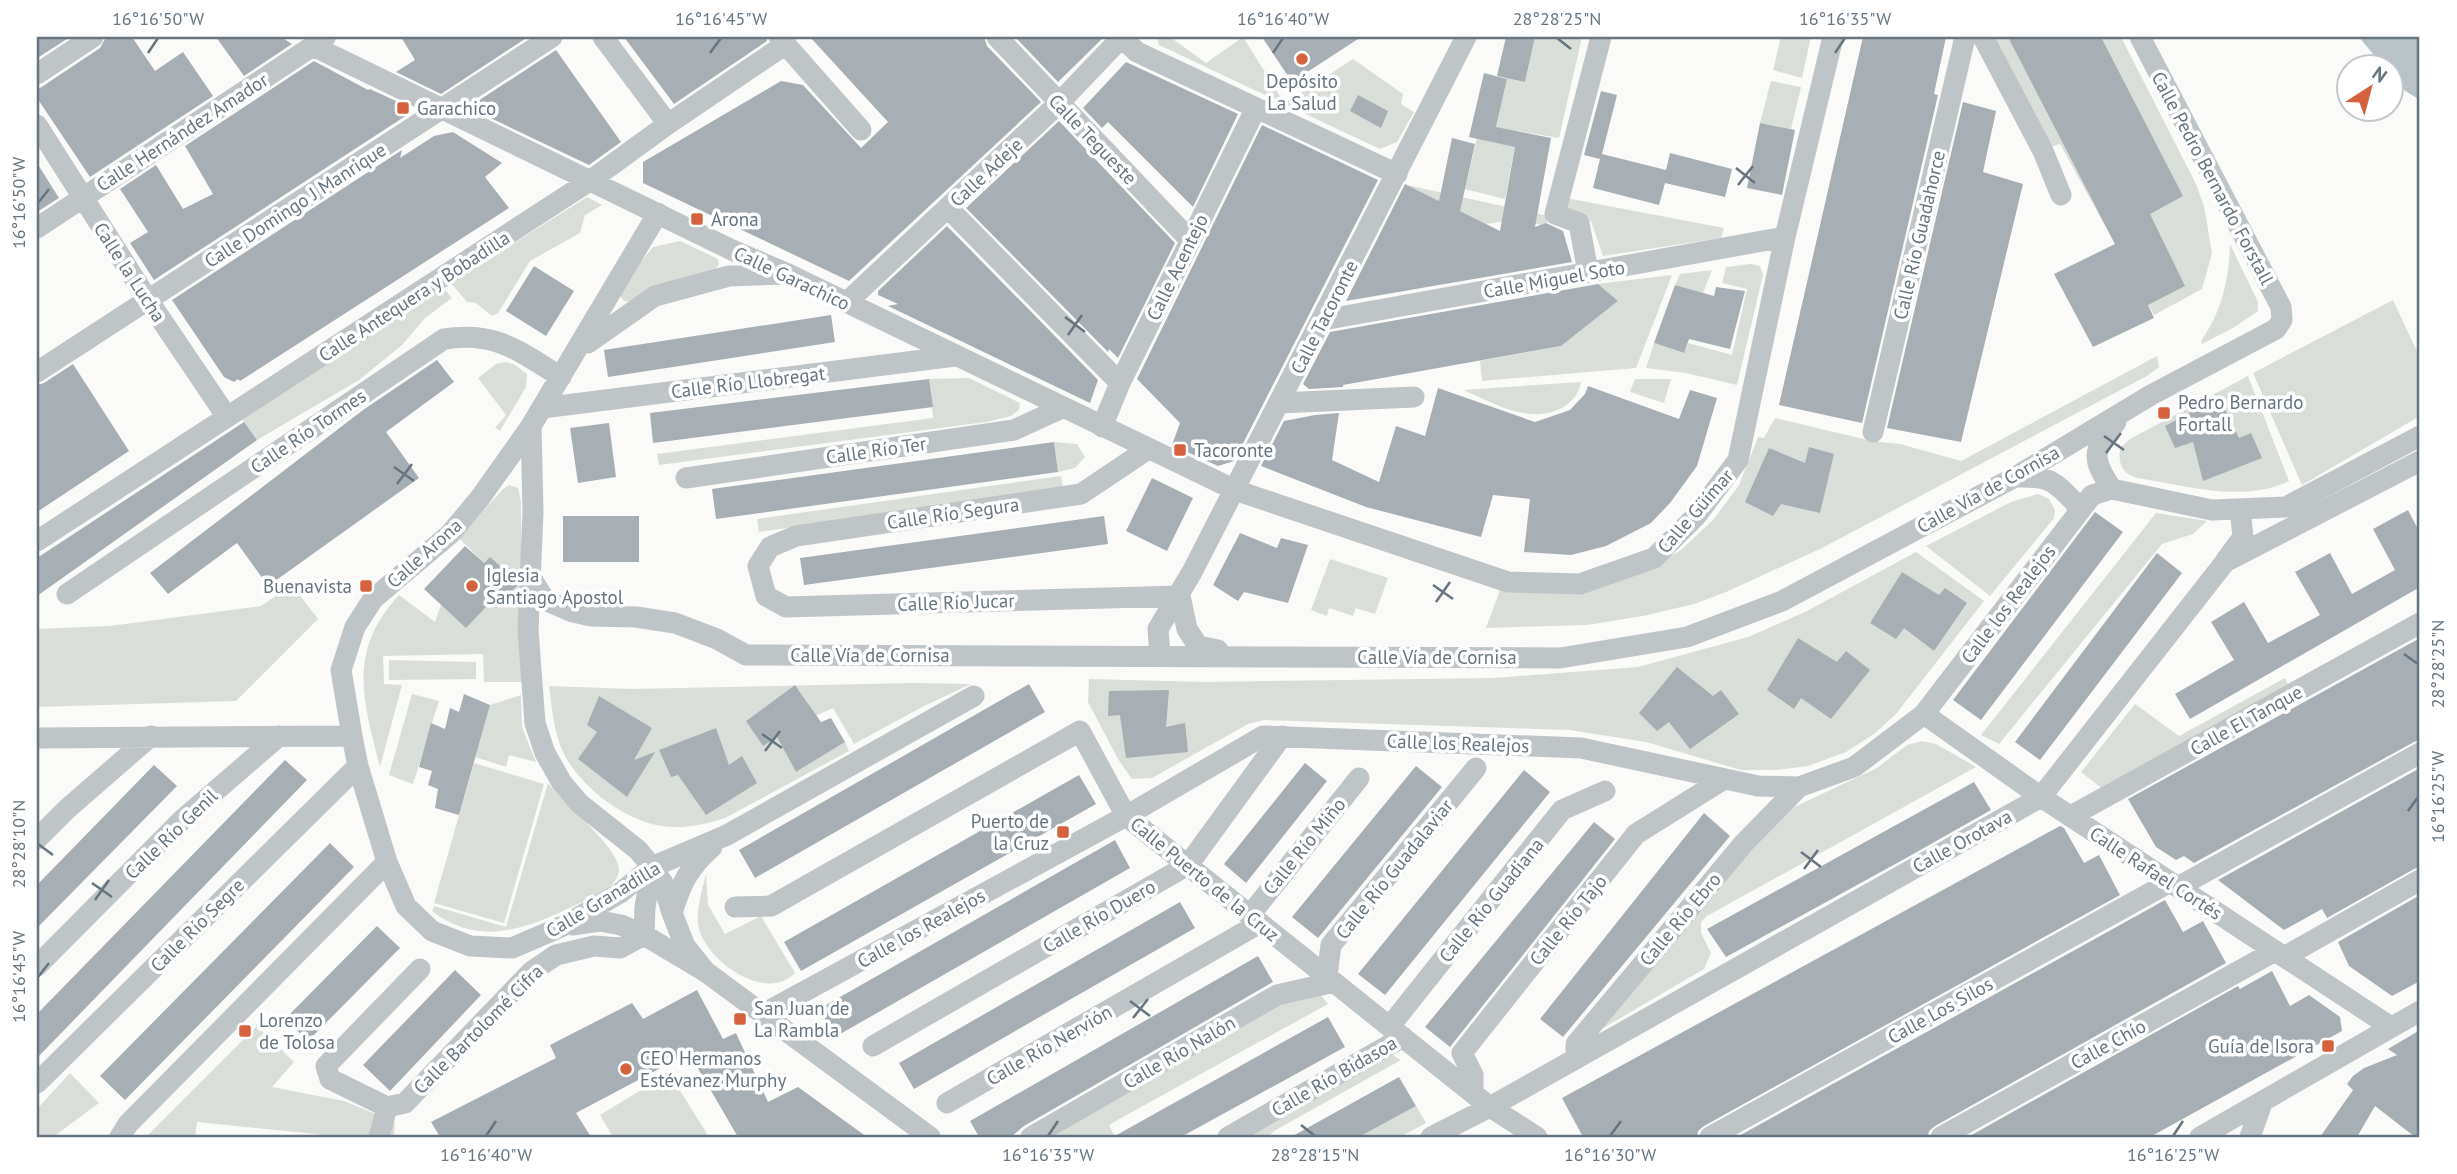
<svg xmlns="http://www.w3.org/2000/svg" width="2457" height="1174" viewBox="0 0 2457 1174" font-family="'PT Sans',sans-serif">
	<style>
		.green { fill: #daded8 }
		.water { fill: #b9c3c7 }
		.building { fill: #a7afb4 }
		.lines { fill: none; stroke-linecap: round; stroke-linejoin: round }
		.street { stroke: #bfc4c7; stroke-width: 21 }
		.ticks { fill: none; stroke: #677580; stroke-width: 2.5 }
		.poi-dot { fill: #d5613d; stroke: #fff; stroke-width: 2.5 }
		.labels { text-anchor: middle; stroke-width: 7; stroke-linejoin: round; paint-order: stroke }
		.poi-label { font-size: 19px; fill: #677580; stroke: #fff; text-anchor: start }
		.street-label { font-size: 19px; fill: #677580; stroke: #fff }
		.neatline { fill: none; stroke: #677580; stroke-width: 2.5 }
		.ticks-label { font-size: 18px; text-anchor: middle; fill: #677580 }
	</style>
	<rect width="100%" height="100%" fill="#fafaf8"/>
	<!-- green -->
	<path class="green" d="M1157,37H1170L1206,63L1243,37L1281,98L1288,101L1353,59L1403,94L1401,104L1414,112L1397,142L1380,149L1159,45Z
		M1535,37H1582L1559,138L1518,131L1505,199L1465,189L1477,138L1493,142L1507,78L1525,82Z
		M1781,37H1811L1802,78L1773,70Z
		M1992,37H2121L2196,184L2204,206L2212,253L2202,289L2154,315L2060,144L2051,147Z
		M1771,81L1801,87L1791,129L1760,123Z
		M1407,185L1548,216L1547,223L1540,225L1520,219L1486,224Z
		M587,197L602,205L585,215L580,233L530,261L498,313L492,316L476,303L467,302L451,283Z
		M1566,198L1724,228L1721,238L1603,256L1591,221L1563,210Z
		M680,241L718,259L719,265L713,271L631,302L624,301L620,296L634,270L653,247Z
		M2230,244L2258,302V311L2233,328L2202,344L2201,341C2222,311 2229,280 2230,244Z
		M1751,264L1760,266L1763,275L1737,385L1686,373L1646,368L1654,343L1683,353L1688,343L1732,355L1747,289L1722,283L1726,267Z
		M1712,270L1703,293L1675,285L1680,274Z
		M1672,275L1636,368L1482,381L1480,361L1561,346L1618,301L1597,284Z
		M444,289L452,298L425,318L402,345L359,380L257,440L239,415Z
		M2393,300L2420,358V416L2302,485L2253,373Z
		M2157,356L2159,367L2147,376L1822,548L1726,592L1694,604L1643,616L1587,625L1486,628L1500,590L1644,570L1680,551L1714,519L1739,485L1758,437L1764,438L1775,418L1872,441L1900,444L1961,461Z
		M506,362L515,365L527,374L526,387L500,431L495,428L506,415L478,378L496,364Z
		M2248,376L2289,481C2244,503 2186,486 2138,478C2122,474 2118,464 2120,448L2130,439Z
		M969,378L1020,403L1019,410L1011,416L986,422L659,465L657,454L933,418L929,379Z
		M1635,379H1671L1664,403L1630,392Z
		M1581,382C1579,394 1572,402 1562,408C1529,425 1494,403 1463,390Z
		M1054,442L1077,444L1085,457L1075,468L1058,472Z
		M1061,476L1063,487L759,532L757,519Z
		M509,485L518,488L521,501L522,682H484L483,654L383,656L384,684L402,685L380,767C363,700 347,651 399,595L435,622L441,605L500,592L507,597L519,583L507,572L500,579L459,538L503,489Z
		M2038,494L2049,499L2055,510L2054,518L1990,596L1926,546L2011,502Z
		M2156,513L2207,521L2193,534L2162,544L1999,744L1981,735Z
		M1916,552L1984,601L1896,714L1874,734L1846,752L1808,766L1776,770H1741L1646,742L1569,730L1264,720L1248,724L1152,778L1132,779L1118,759L1088,702L1089,679L1205,682L1493,678L1638,667L1748,637L1805,612Z
		M1330,559L1388,578L1375,614L1356,608L1353,616L1329,608L1327,616L1311,610Z
		M292,585L318,619L236,701L37,707V629L110,626L261,606Z
		M389,660L476,662V679L389,680Z
		M2285,678L2290,688L2104,790L2081,772L2135,704L2179,736Z
		M913,683L971,684L922,707L854,744L833,708L804,721L813,711L799,690H789L747,720L763,745L788,730L782,746L796,772L845,742L849,751L725,818C709,823 690,828 672,827C629,826 575,785 560,745C553,726 552,706 549,686L632,689Z
		M412,694L439,701L413,784L389,775Z
		M521,695L522,727L536,762L509,755L506,767L475,757L490,705Z
		M1922,741L1936,744L1976,767L1707,916L1701,922V933L1711,953L1704,969L1593,1034L1767,820L1877,768L1907,745Z
		M474,763L544,784L504,923L434,903Z
		M548,783C563,804 618,846 619,869C619,879 611,886 604,892C547,917 490,956 432,911L434,906L506,927Z
		M706,874L708,905L725,934L761,916L795,973C766,1003 708,962 699,929C695,912 702,891 706,874Z
		M1320,994L1328,1004L1121,1118L1109,1125L1115,1137H1039L1279,999Z
		M257,1026L294,1062L272,1087L344,1101L395,1122L394,1137H344L197,1122L195,1137H146Z
		M1391,1054L1401,1060L1274,1131L1268,1137H1240Z
		M70,1073L99,1103L53,1137H37V1109Z
		M669,1073L709,1137H613L600,1115Z
		M1416,1106L1426,1123L1400,1137H1359Z"/>
	<!-- water -->
	<path class="water" d="M2359,37H2420V100C2406,91 2390,84 2390,66H2383Z"/>
	<!-- building -->
	<path class="building" d="M37,37H70L39,57L37,53Z
		M106,37H132L155,71L183,52L213,96L90,177L37,98V90L100,48Z
		M216,37H281L292,44L244,76Z
		M401,37H528L441,94L396,72L415,60Z
		M624,37H766L767,41L674,104Z
		M810,37H984L987,46L1041,102L849,281L643,183V162L781,81L803,85L861,148L888,122Z
		M1015,37H1104L1058,82Z
		M1262,37H1361L1292,82Z
		M1506,37H1535L1525,82L1497,76Z
		M1863,37H1946L1934,94L1938,95L1862,423L1779,405Z
		M2008,37H2101L2183,196L2150,214L2185,286L2148,305L2154,318L2093,347L2054,274L2115,244Z
		M556,50L621,142L589,165L482,114L478,101Z
		M314,61L368,90L370,89L409,107L407,115L154,280L130,243L148,232L120,189L156,165L183,209L213,194L185,146Z
		M1126,62L1238,114L1193,207L1108,122L1102,128L1083,108Z
		M1484,73L1507,79L1496,127L1551,138L1535,227L1546,223L1563,231L1572,262L1346,301L1405,184L1439,201L1452,138L1475,144L1460,211L1500,231L1515,147L1469,137Z
		M1601,91L1617,95L1602,154L1666,170L1670,153L1732,169L1725,197L1665,183L1659,205L1593,188L1600,159L1584,155Z
		M1358,95L1388,111L1381,128L1350,111Z
		M1963,102L1996,111L1983,172L2023,184L1961,442L1887,428Z
		M1059,121L1175,243L1118,358L1109,349L1108,352L966,208Z
		M1760,123L1795,130L1782,195L1747,188Z
		M1262,125L1378,180L1234,461L1218,466L1172,445L1180,423L1137,379Z
		M453,132L502,163L485,177L509,208L240,381L238,379L234,382L224,377L172,300L402,150L400,158L434,136Z
		M37,163L59,198L37,212Z
		M947,226L1098,380L1090,403L888,306L898,304L878,295V291Z
		M534,266L574,291L546,336L506,311Z
		M1598,284L1618,301L1561,346L1343,385V387L1309,389L1303,384L1330,332Z
		M1675,285L1714,296L1716,287L1745,291L1730,349L1689,339L1684,353L1654,343Z
		M831,315L835,342L608,377L604,350Z
		M437,360L454,382L386,432L419,478L268,586L237,543L168,594L150,573L363,410Z
		M73,364L129,451L37,512V385L44,383Z
		M929,379L933,407L653,443L650,413Z
		M1588,386L1679,419L1690,390L1717,398L1697,466L1670,503L1651,523L1606,546L1571,555L1524,552L1530,499L1493,495L1481,537L1366,507L1261,466L1284,421L1315,415L1339,413L1332,460L1379,482L1396,426L1425,436L1438,388L1535,422L1570,410L1585,394Z
		M2219,397L2239,438L2251,433L2262,458L2203,481L2193,442L2175,448L2165,426Z
		M244,422L257,440L37,596V558Z
		M609,423L616,477L578,483L570,428Z
		M1054,442L1058,472L716,519L712,489Z
		M1809,447L1834,454L1820,513L1781,504L1773,516L1745,502L1769,448L1805,463Z
		M1152,478L1193,498L1167,551L1126,531Z
		M2408,510L2420,533V587L2190,719L2175,694L2234,660L2211,622L2244,602L2268,643L2320,615L2295,572L2330,553L2352,594L2395,570L2373,529Z
		M2095,512L2123,532L1981,720L1953,700Z
		M563,516H639V562H563Z
		M1104,516L1108,544L804,585L800,558Z
		M1240,533L1277,548L1281,538L1308,545L1288,603L1244,592L1238,601L1213,585Z
		M465,546L484,563L490,557L517,581V586L506,597L500,592L466,628L424,589Z
		M2157,553L2182,573L2040,760L2015,742Z
		M1902,572L1939,595L1945,588L1967,603L1934,651L1904,628L1896,639L1870,623Z
		M1798,638L1837,662L1846,651L1870,670L1831,719L1801,698L1794,709L1767,690Z
		M2420,638V740L2414,742L2194,863L2184,856L2176,860L2156,847L2128,799Z
		M1677,667L1713,696L1721,690L1739,714L1690,749L1669,722L1657,731L1639,713Z
		M1029,684L1045,712L755,878L739,850Z
		M795,685L821,722L831,718L845,742L796,772L777,737L763,746L746,721Z
		M1169,690L1166,727L1185,723L1188,752L1126,758L1120,715L1108,716L1109,691Z
		M464,694L490,705L459,815L435,808L438,789L428,785L432,771L419,767L431,723L445,729L450,708L459,712Z
		M599,696L652,728L634,760L655,752L627,797L578,759L597,732L587,725Z
		M716,728L729,765L742,756L757,783L706,815L678,775L671,777L659,750Z
		M285,760L307,780L37,1058V1014Z
		M1305,763L1327,781L1246,883L1224,864Z
		M154,765L177,786L37,928V885Z
		M1416,766L1442,787L1318,938L1292,917Z
		M2420,768V867L2414,869L2327,918L2322,909L2284,930L2218,880Z
		M1524,770L1550,792L1385,995L1358,974Z
		M1079,775L1096,804L801,971L784,942Z
		M1974,782L1991,810L1908,857L1726,957L1707,929Z
		M1704,813L1730,836L1563,1037L1540,1019Z
		M1594,822L1615,839L1450,1047L1425,1027Z
		M2060,826L2064,828L2084,863L2099,855L2120,895L1704,1126L1698,1131L1697,1137H1583L1562,1098Z
		M1115,840L1130,868L835,1037L819,1009Z
		M330,843L354,867L125,1100L100,1076Z
		M2420,895V981L2392,996L2349,966L2338,942Z
		M2165,900L2183,932L2203,921L2226,963L1935,1126L1929,1131L1928,1137H1737Z
		M1180,902L1195,928L914,1089L899,1063Z
		M377,926L400,948L308,1041L285,1019Z
		M1258,956L1273,982L1024,1126L1011,1137H979L970,1121Z
		M455,970L481,995L390,1091L363,1065Z
		M2272,971L2290,1006L2309,995L2340,1017L2342,1031L2150,1137H1968L2238,986L2240,989Z
		M697,990L723,1039L736,1033L768,1102L798,1087L867,1137H738L689,1053L576,1113L591,1137H440L431,1122L556,1058L550,1045L632,1003L643,1019Z
		M1328,1017L1345,1047L1181,1137H1113Z
		M2420,1030V1137H2415L2375,1106L2357,1137H2320L2353,1090L2347,1084L2353,1076L2364,1068L2397,1055L2388,1049Z
		M1399,1077L1416,1106L1359,1137H1291Z"/>
	<g class="lines">
		<!-- street -->
		<path class="street" d="M603,37L668,124
			M779,37L861,130
			M997,37L1190,240
			M1121,37L1137,52L1397,174
			M1983,37L2043,151L2061,195
			M313,46L732,250L788,274L1235,490L1508,582L1580,584L1654,558L1696,516L1738,460L1785,237L1833,37
			M37,74L93,37
			M37,125L148,300L227,417
			M948,208L1120,383
			M658,213L531,426L480,498L450,534L373,599L355,627L341,670L352,736L358,766L387,862L406,906L432,931L470,946L512,948L563,926L620,893L652,867L727,835L974,696
			M37,228L325,38
			M1588,272L1579,223L1555,214L1601,37
			M846,303L1059,103L1122,37
			M1323,320L1785,237
			M588,343L655,296L729,276L783,274
			M37,372L552,37
			M1280,403L1414,397
			M542,408L955,356
			M531,426L533,512L528,630L535,723L545,753L562,783L580,804L638,850L652,867L663,883L672,913L685,946L706,972
			M1102,427L1120,383L1256,108
			M1873,432L1965,37
			M1148,449L1081,494L796,536L770,547L758,566L766,596L786,607L1180,596
			M2015,477C2053,476 2055,482 2080,508
			M686,478L1014,430L1062,408
			M2112,489C2091,458 2092,451 2116,422
			M37,541L591,180L668,124L786,44
			M2226,560L2243,537L2240,509
			M531,578L545,600L573,612L591,616L636,617L675,623L717,639L746,655L1560,658L1687,637L1782,601L2015,477L2151,395L2276,329L2282,320L2281,307L2140,37
			M67,594L444,339C497,331 518,351 561,377
			M1180,596L1187,629L1198,646L1218,650
			M1160,655L1158,629L1192,572L1466,37
			M1924,714L2041,797L2391,1027
			M37,738L352,736
			M2071,816L2420,623
			M37,839L67,809L151,736
			M2178,887L2420,753
			M735,907L771,906L1080,731L1126,816L1490,1107L1537,1137
			M672,913C681,884 688,868 712,847
			M1250,915L1359,778
			M572,925L600,921L621,925L644,935L706,972L930,1137
			M2284,957L2420,880
			M37,966L182,820L279,736
			M420,969L326,1066L330,1079L387,1107L405,1103L531,972L556,955L594,946L620,948L644,935L645,907L652,867
			M1327,976L1331,945L1476,768
			M763,1014L1126,816L1263,736L1581,748L1758,786L1799,787L1854,767L1924,714L2092,495L2112,489L2212,510L2286,507L2420,436
			M1390,1026L1562,810L1605,791
			M873,1046L1188,865L1282,736
			M1576,1058V1044L1744,843L1799,787
			M37,1083L358,766
			M1473,1093V1075L1462,1053L1636,834L1724,779
			M947,1103L1260,923
			M120,1137L128,1124L387,862
			M379,1137L387,1107
			M1031,1137L1277,995L1334,982
			M1228,1137L1403,1037
			M1431,1137L1490,1107L2041,797L2225,562L2420,461
			M1710,1137L2170,882
			M1941,1137L2275,951
			M2200,1137L2420,1011
			M2250,1137L2262,1103"/>
	</g>
	<!-- ticks -->
	<path class="ticks" d="M1557,38L1571,49M148,53L158,38M710,53L721,38M1273,53L1283,38M1835,53L1845,38M1736,168L1755,183M1738,185L1753,166M38,203L49,189M1065,317L1085,332M1068,335L1082,315M2104,436L2124,450M2106,453L2121,433M394,467L414,481M397,484L412,464M1433,585L1453,599M1436,602L1450,582M2404,654L2418,664M762,734L782,748M765,751L780,731M2408,811L2418,797M38,844L53,855M1801,852L1821,867M1804,869L1818,850M92,883L112,897M95,900L109,880M38,977L49,963M1130,1001L1150,1016M1133,1018L1148,999M1301,1125L1315,1136M486,1136L496,1121M1048,1136L1058,1121M1610,1136L1621,1121M2173,1136L2183,1121"/>
	<!-- markers -->
	<g class="poi-dot">
		<circle cx="1302" cy="59" r="7"/>
		<rect x="396" y="101" width="14" height="14" rx="3.5"/>
		<rect x="690" y="212" width="14" height="14" rx="3.5"/>
		<rect x="2157" y="406" width="14" height="14" rx="3.5"/>
		<rect x="1173" y="443" width="14" height="14" rx="3.5"/>
		<rect x="359" y="579" width="14" height="14" rx="3.5"/>
		<circle cx="472" cy="586" r="7"/>
		<rect x="1056" y="825" width="14" height="14" rx="3.5"/>
		<rect x="733" y="1012" width="14" height="14" rx="3.5"/>
		<rect x="238" y="1024" width="14" height="14" rx="3.5"/>
		<rect x="2321" y="1039" width="14" height="14" rx="3.5"/>
		<circle cx="626" cy="1069" r="7"/>
	</g>
	<g class="labels">
		<!-- poi labels -->
		<g class="poi-label">
			<text x="1302" y="88" text-anchor="middle">Depósito<tspan x="1302" dy="22">La Salud</tspan></text>
			<text x="417" y="115">Garachico</text>
			<text x="711" y="226">Arona</text>
			<text x="2178" y="409">Pedro Bernardo<tspan x="2178" dy="22">Fortall</tspan></text>
			<text x="1194" y="457">Tacoronte</text>
			<text x="486" y="582">Iglesia<tspan x="486" dy="22">Santiago Apostol</tspan></text>
			<text x="352" y="593" text-anchor="end">Buenavista</text>
			<text x="1049" y="828" text-anchor="end">Puerto de<tspan x="1049" dy="22">la Cruz</tspan></text>
			<text x="754" y="1015">San Juan de<tspan x="754" dy="22">La Rambla</tspan></text>
			<text x="259" y="1027">Lorenzo<tspan x="259" dy="22">de Tolosa</tspan></text>
			<text x="2314" y="1053" text-anchor="end">Guía de Isora</text>
			<text x="640" y="1065">CEO Hermanos<tspan x="640" dy="22">Estévanez Murphy</tspan></text>
		</g>
		<!-- street labels -->
		<g class="street-label">
			<text transform="translate(182 132) rotate(-33)" y="7">Calle Hernández Amador</text>
			<text transform="translate(1093 139) rotate(46)" y="7">Calle Tegueste</text>
			<text transform="translate(986 172) rotate(-43)" y="7">Calle Adeje</text>
			<text transform="translate(2213 178) rotate(62)" y="7">Calle Pedro Bernardo Forstall</text>
			<text transform="translate(295 205) rotate(-33)" y="7">Calle Domingo J Manrique</text>
			<text transform="translate(1919 235) rotate(-77)" y="7">Calle Río Guadahorce</text>
			<text transform="translate(1177 267) rotate(-64)" y="7">Calle Acentejo</text>
			<text transform="translate(130 272) rotate(57)" y="7">Calle la Lucha</text>
			<text transform="translate(792 278) rotate(25)" y="7">Calle Garachico</text>
			<text transform="translate(1554 279) rotate(-10)" y="7">Calle Miguel Soto</text>
			<text transform="translate(414 296) rotate(-33)" y="7">Calle Antequera y Bobadilla</text>
			<text transform="translate(1324 317) rotate(-63)" y="7">Calle Tacoronte</text>
			<text transform="translate(748 382) rotate(-7)" y="7">Calle Río Llobregat</text>
			<text transform="translate(308 431) rotate(-34)" y="7">Calle Río Tormes</text>
			<text transform="translate(876 450) rotate(-8)" y="7">Calle Río Ter</text>
			<text transform="translate(1988 489) rotate(-29)" y="7">Calle Vía de Cornisa</text>
			<text transform="translate(1695 511) rotate(-49)" y="7">Calle Güímar</text>
			<text transform="translate(953 513) rotate(-8)" y="7">Calle Río Segura</text>
			<text transform="translate(424 553) rotate(-42)" y="7">Calle Arona</text>
			<text transform="translate(956 602) rotate(-2)" y="7">Calle Río Jucar</text>
			<text transform="translate(2008 604) rotate(-53)" y="7">Calle los Realejos</text>
			<text x="870" y="662">Calle Vía de Cornisa</text>
			<text x="1437" y="664">Calle Vía de Cornisa</text>
			<text transform="translate(2246 720) rotate(-29)" y="7">Calle El Tanque</text>
			<text transform="translate(1458 743) rotate(2)" y="7">Calle los Realejos</text>
			<text transform="translate(171 834) rotate(-44)" y="7">Calle Río Genil</text>
			<text transform="translate(1962 841) rotate(-29)" y="7">Calle Orotava</text>
			<text transform="translate(1304 846) rotate(-51)" y="7">Calle Río Miño</text>
			<text transform="translate(1394 869) rotate(-51)" y="7">Calle Río Guadalaviar</text>
			<text transform="translate(2156 873) rotate(33)" y="7">Calle Rafael Cortés</text>
			<text transform="translate(1205 879) rotate(39)" y="7">Calle Puerto de la Cruz</text>
			<text transform="translate(603 899) rotate(-31)" y="7">Calle Granadilla</text>
			<text transform="translate(1491 900) rotate(-51)" y="7">Calle Río Guadiana</text>
			<text transform="translate(1099 916) rotate(-30)" y="7">Calle Río Duero</text>
			<text transform="translate(1680 919) rotate(-50)" y="7">Calle Río Ebro</text>
			<text transform="translate(1568 920) rotate(-51)" y="7">Calle Río Tajo</text>
			<text transform="translate(197 925) rotate(-45)" y="7">Calle Río Segre</text>
			<text transform="translate(921 928) rotate(-29)" y="7">Calle los Realejos</text>
			<text transform="translate(1940 1010) rotate(-29)" y="7">Calle Los Silos</text>
			<text transform="translate(478 1029) rotate(-45)" y="7">Calle Bartolomé Cifra</text>
			<text transform="translate(2108 1044) rotate(-29)" y="7">Calle Chío</text>
			<text transform="translate(1049 1045) rotate(-30)" y="7">Calle Río Nervión</text>
			<text transform="translate(1179 1052) rotate(-30)" y="7">Calle Río Nalón</text>
			<text transform="translate(1334 1076) rotate(-30)" y="7">Calle Río Bidasoa</text>
		</g>
	</g>
	<!-- border -->
	<rect width="2457" height="1174" fill="none" stroke="#ffffff" stroke-width="77"/>
	<!-- north arrow -->
	<g transform="translate(2370 88) rotate(36)"><circle r="33" fill="#ffffff" stroke="#c2c8cc" stroke-width="2"/>
	<path d="M0-5L12 26L0 18L-12 26Z" fill="#d5613d"/>
	<text y="-10" font-size="19" font-weight="bold" text-anchor="middle" fill="#677580">N</text>
	</g>
	<rect x="38" y="38" width="2380" height="1098" class="neatline"/>
	<g class="ticks-label">
		<text x="158" y="25">16°16'50"W</text>
		<text x="721" y="25">16°16'45"W</text>
		<text x="1283" y="25">16°16'40"W</text>
		<text x="1557" y="25">28°28'25"N</text>
		<text x="1845" y="25">16°16'35"W</text>
		<text transform="translate(19 203) rotate(-90)" y="6">16°16'50"W</text>
		<text transform="translate(2438 664) rotate(-90)" y="6">28°28'25"N</text>
		<text transform="translate(2438 797) rotate(-90)" y="6">16°16'25"W</text>
		<text transform="translate(19 844) rotate(-90)" y="6">28°28'10"N</text>
		<text transform="translate(19 977) rotate(-90)" y="6">16°16'45"W</text>
		<text x="486" y="1161">16°16'40"W</text>
		<text x="1048" y="1161">16°16'35"W</text>
		<text x="1315" y="1161">28°28'15"N</text>
		<text x="1610" y="1161">16°16'30"W</text>
		<text x="2173" y="1161">16°16'25"W</text>
	</g>
</svg>
